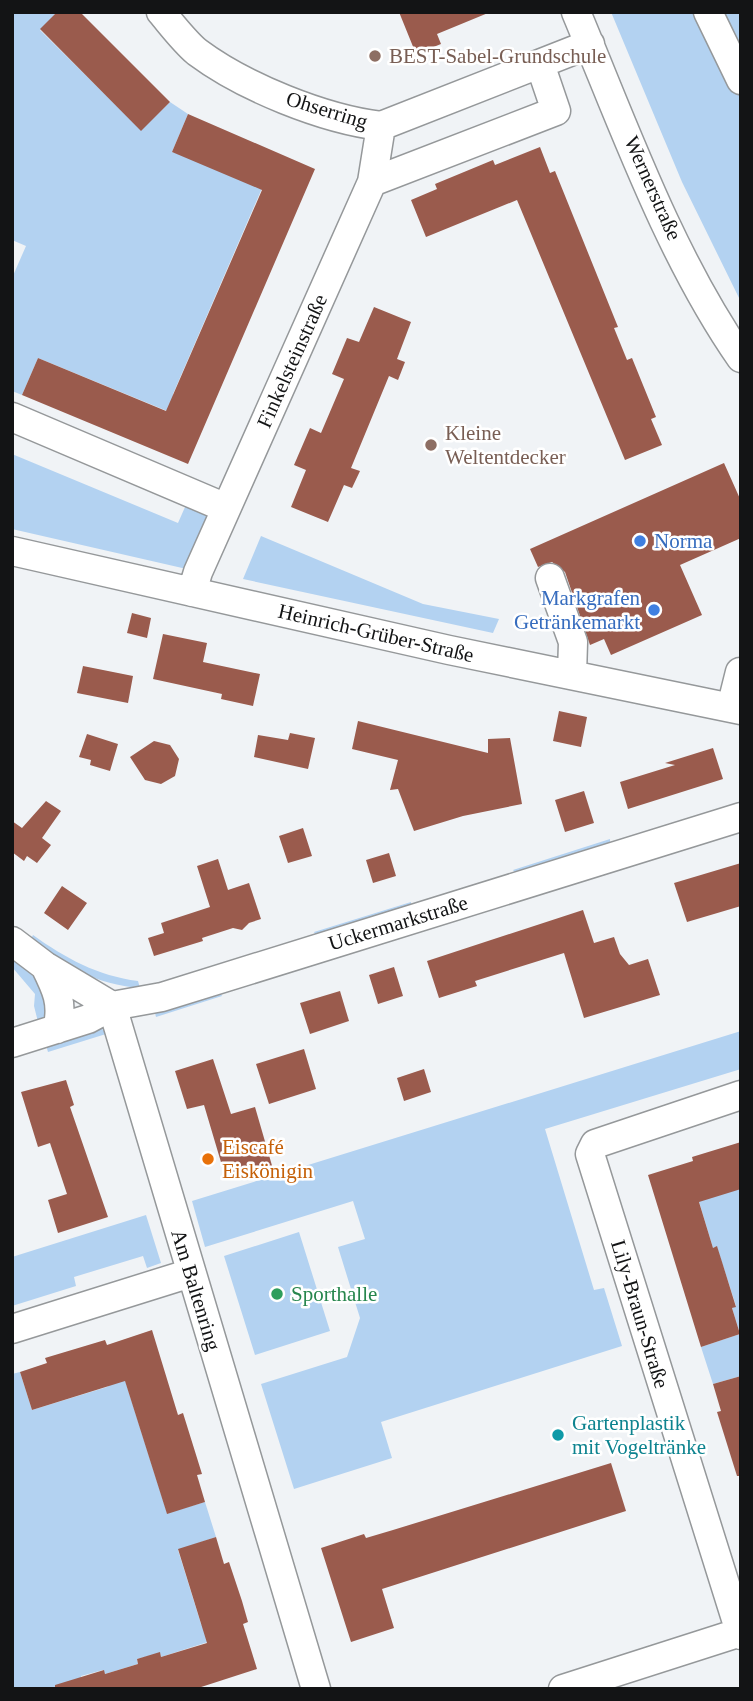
<svg xmlns="http://www.w3.org/2000/svg" width="753" height="1701" viewBox="0 0 753 1701" font-family="'Times New Roman',serif">
	<style>
		.green { fill: #b3d2f1 }
		.building { fill: #9a5b4d }
		.lines { fill: none; stroke-linecap: round; stroke-linejoin: round }
		.minor-casing { stroke: #95989a; stroke-width: 31 }
		.minor { stroke: #fff; stroke-width: 28 }
		.education-dot { fill: #8d6e63; stroke: #fff; stroke-width: 2.5 }
		.shop-dot { fill: #3f7fe0; stroke: #fff; stroke-width: 2.5 }
		.food-dot { fill: #e8710a; stroke: #fff; stroke-width: 2.5 }
		.leisure-dot { fill: #2e9e5b; stroke: #fff; stroke-width: 2.5 }
		.culture-dot { fill: #0f9aa8; stroke: #fff; stroke-width: 2.5 }
		.labels { text-anchor: middle; stroke-width: 5; stroke-linejoin: round; paint-order: stroke }
		.education-label { font-size: 21px; fill: #785e54; stroke: #fff; text-anchor: start }
		.street-label { font-size: 21px; fill: #131415; stroke: #fff }
		.shop-label { font-size: 21px; fill: #366cbe; stroke: #fff; text-anchor: start }
		.food-label { font-size: 21px; fill: #c56008; stroke: #fff; text-anchor: start }
		.leisure-label { font-size: 21px; fill: #27864d; stroke: #fff; text-anchor: start }
		.culture-label { font-size: 21px; fill: #0d838f; stroke: #fff; text-anchor: start }
	</style>
	<rect width="100%" height="100%" fill="#f0f3f6"/>
	<!-- green -->
	<path class="green" d="M12,12H57L40,30L141,130L170,102L188,114L172,152L266,179L173,394L172,413L38,358L22,395L12,391V278L26,246L12,240Z
		M611,12H741V302L682,182Z
		M12,454L178,523L189,498L215,515L191,570L12,529Z
		M261,536L423,604L499,619L493,633L243,579Z
		M610,839V847L518,876L513,870Z
		M411,902V910L318,939L314,932Z
		M33,935C65,958 98,976 138,981L140,988C97,985 65,965 29,943Z
		M12,954L44,988L52,1009L39,1026L34,1006L35,994L12,967Z
		M218,988L222,996L156,1017L154,1009Z
		M100,1026L106,1034L48,1052L45,1042Z
		M741,1031V1069L545,1129L594,1290L604,1288L622,1346L381,1422L392,1458L294,1489L261,1384L347,1357L360,1318L338,1247L365,1239L353,1201L205,1247L192,1201Z
		M741,1189V1376L713,1384L701,1347L740,1334L732,1308L736,1306L717,1247L713,1248L697,1195Z
		M146,1215L161,1263L147,1268L143,1256L74,1277L76,1286L12,1306V1257Z
		M299,1232L330,1331L255,1355L224,1256Z
		M20,1372L32,1410L107,1387L123,1374L167,1513L205,1502L216,1537L178,1550L201,1624L214,1640L161,1657L160,1653L137,1659L138,1664L105,1674L103,1670L81,1676L82,1681L59,1689H12V1374Z"/>
	<!-- building -->
	<path class="building" d="M57,12H80L170,102L141,131L40,29Z
		M399,12H488V13L437,34L441,44L416,54Z
		M188,114L315,169L188,464L22,395L38,358L166,411L262,190L172,152Z
		M540,147L550,173L555,171L618,327L614,328L627,360L632,358L656,417L651,419L662,445L625,460L517,200L426,237L411,200L437,189L435,184L493,160L495,165Z
		M374,307L411,322L397,359L405,362L398,380L389,376L351,468L360,471L352,488L344,485L328,522L291,507L306,470L294,465L310,428L321,433L344,379L332,374L347,338L359,342Z
		M724,463L741,501V538L680,565L702,615L611,655L604,639L590,645L565,572L552,562L538,567L530,549Z
		M132,613L151,618L147,638L127,633Z
		M163,634L207,643L203,662L260,674L253,706L221,699L222,694L153,679Z
		M83,666L133,676L128,703L77,693Z
		M559,711L587,717L581,747L553,741Z
		M358,721L488,753V739L510,738L522,804L463,816L414,831L398,789L390,790L398,760L352,749Z
		M290,733L315,738L308,769L254,757L258,735L288,740Z
		M87,734L118,744L110,771L90,765L91,760L79,757Z
		M154,741L170,745L179,759L175,776L161,784L145,780L130,757Z
		M713,748L723,779L628,809L620,782L675,765L665,763Z
		M584,791L594,823L565,832L555,800Z
		M46,801L61,811L42,838L51,845L37,863L27,856L24,861L12,852V821L22,828Z
		M303,828L312,856L288,863L279,836Z
		M389,853L396,876L373,883L366,860Z
		M218,859L228,890L249,883L261,919L249,923L242,930L233,928L202,938L203,941L154,956L148,938L164,933L161,923L210,907L197,866Z
		M741,863V906L687,922L674,883Z
		M62,886L87,903L68,930L44,913Z
		M583,910L594,943L614,937L620,954L629,965L648,959L660,995L584,1018L564,953L475,981L477,986L439,998L427,961Z
		M394,967L403,996L378,1004L369,975Z
		M340,991L349,1021L310,1034L300,1003Z
		M304,1049L316,1089L269,1104L256,1064Z
		M213,1059L231,1114L255,1107L273,1169L241,1179L239,1175L226,1179L204,1105L187,1109L175,1071Z
		M424,1069L431,1092L404,1101L397,1078Z
		M66,1080L74,1105L70,1107L108,1217L58,1233L48,1200L67,1194L50,1143L38,1147L21,1092Z
		M741,1142V1189L699,1202L713,1248L717,1246L723,1265L736,1307L732,1308L740,1334L701,1347L648,1175L693,1161L692,1157Z
		M152,1330L178,1415L183,1413L202,1474L197,1475L205,1502L167,1514L125,1381L32,1410L20,1372L47,1363L45,1358L105,1340L107,1345Z
		M741,1376V1476H737L717,1412L721,1411L713,1384Z
		M611,1463L626,1511L382,1589L394,1628L351,1642L321,1548L364,1534L366,1538L393,1530Z
		M216,1537L224,1564L229,1562L242,1601L248,1622L243,1624L257,1669L195,1689H55V1685L104,1670L105,1674L138,1664L137,1659L160,1652L161,1657L207,1643L178,1549Z"/>
	<g class="lines">
		<!-- minor casing -->
		<g class="minor-casing">
			<path id="minor" d="M161,12C172,25 184,41 197,52C244,87 323,119 381,126L590,44
				M576,12C624,127 670,256 741,358
				M708,12L741,80
				M372,182L556,111L540,64
				M12,417L226,508
				M12,551L449,650L741,710
				M550,578L573,642L572,675
				M192,592L198,572L372,182L381,126
				M731,708L740,672
				M12,941L45,966L112,1006L316,1689
				M45,966C56,988 64,1004 57,1029
				M12,1043L88,1019L112,1006L162,997L741,817
				M741,1095L595,1144L590,1154L741,1635
				M12,1329L191,1273
				M563,1689L741,1632"/>
		</g>
		<!-- minor -->
		<use href="#minor" class="minor"/>
	</g>
	<!-- markers -->
	<g class="education-dot">
		<circle cx="375" cy="56" r="7"/>
		<circle cx="431" cy="445" r="7"/>
	</g>
	<g class="shop-dot">
		<circle cx="640" cy="541" r="7"/>
		<circle cx="654" cy="610" r="7"/>
	</g>
	<circle class="food-dot" cx="208" cy="1159" r="7"/>
	<circle class="leisure-dot" cx="277" cy="1294" r="7"/>
	<circle class="culture-dot" cx="558" cy="1435" r="7"/>
	<g class="labels">
		<!-- education labels -->
		<g class="education-label">
			<text x="389" y="63">BEST-Sabel-Grundschule</text>
			<text x="445" y="440">Kleine<tspan x="445" dy="24">Weltentdecker</tspan></text>
		</g>
		<!-- street labels -->
		<g class="street-label">
			<text transform="translate(327 110) rotate(17)" y="7">Ohserring</text>
			<text transform="translate(653 188) rotate(66)" y="7">Wernerstraße</text>
			<text transform="translate(292 361) rotate(-66)" y="7">Finkelsteinstraße</text>
			<text transform="translate(376 633) rotate(13)" y="7">Heinrich-Grüber-Straße</text>
			<text transform="translate(398 923) rotate(-17)" y="7">Uckermarkstraße</text>
			<text transform="translate(196 1290) rotate(73)" y="7">Am Baltenring</text>
			<text transform="translate(640 1314) rotate(73)" y="7">Lily-Braun-Straße</text>
		</g>
		<!-- shop labels -->
		<g class="shop-label">
			<text x="654" y="548">Norma</text>
			<text x="640" y="605" text-anchor="end">Markgrafen<tspan x="640" dy="24">Getränkemarkt</tspan></text>
		</g>
		<!-- food labels -->
		<g class="food-label">
			<text x="222" y="1154">Eiscafé<tspan x="222" dy="24">Eiskönigin</tspan></text>
		</g>
		<!-- leisure labels -->
		<g class="leisure-label">
			<text x="291" y="1301">Sporthalle</text>
		</g>
		<!-- culture labels -->
		<g class="culture-label">
			<text x="572" y="1430">Gartenplastik<tspan x="572" dy="24">mit Vogeltränke</tspan></text>
		</g>
	</g>
	<!-- border -->
	<rect width="753" height="1701" fill="none" stroke="#131415" stroke-width="28"/>
</svg>
